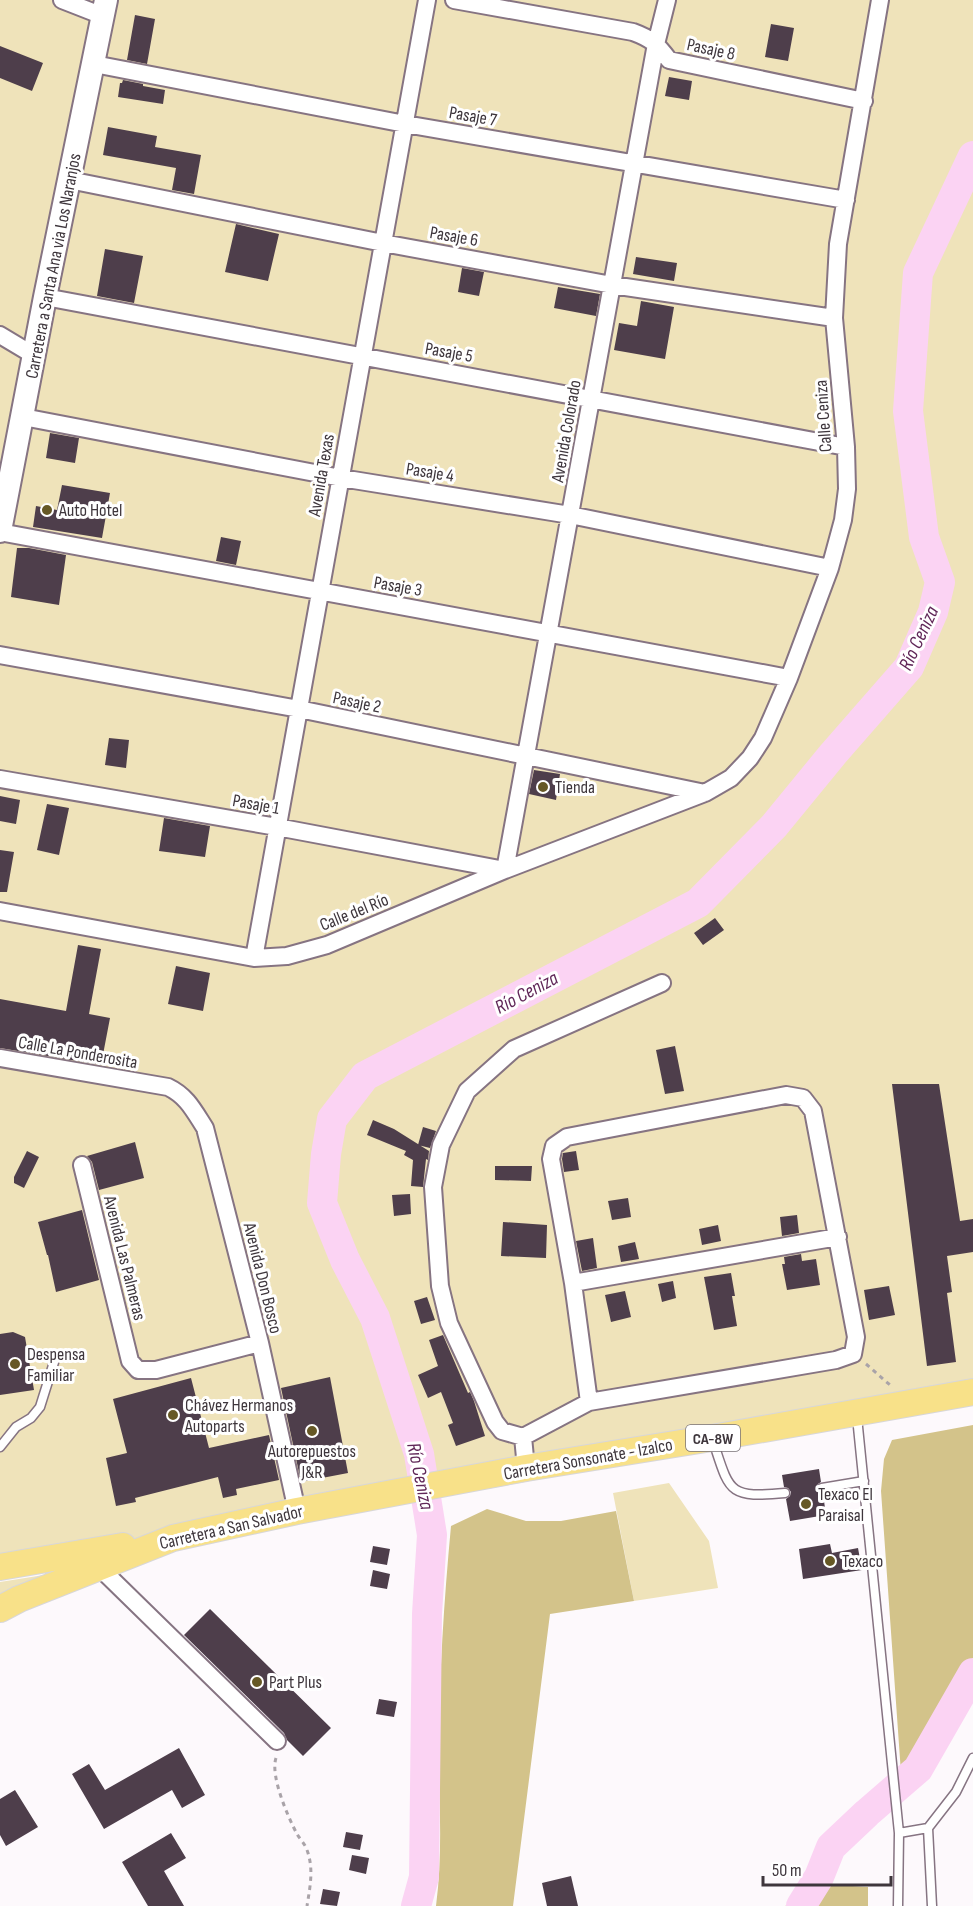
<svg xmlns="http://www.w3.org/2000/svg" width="973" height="1906" viewBox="0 0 973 1906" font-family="'Sofia Sans Condensed',sans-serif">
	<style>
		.green { fill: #efe3ba }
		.forest { fill: #d3c38a }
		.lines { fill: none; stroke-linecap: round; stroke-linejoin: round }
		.river { stroke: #fbd3f3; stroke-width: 30 }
		.building { fill: #4e3e4b }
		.service-casing { stroke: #867482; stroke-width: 11 }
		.minor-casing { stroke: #867482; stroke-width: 20 }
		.secondary-casing { stroke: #867482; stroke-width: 26 }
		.primary-casing { stroke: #d8d7d8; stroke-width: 28 }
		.path { stroke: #a9a3a8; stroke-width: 3; stroke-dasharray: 4.5 4.5; stroke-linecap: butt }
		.service { stroke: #fff; stroke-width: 8 }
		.minor { stroke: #fff; stroke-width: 16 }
		.secondary { stroke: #fff; stroke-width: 22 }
		.primary { stroke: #f8e189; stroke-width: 26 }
		.poi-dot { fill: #665825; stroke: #fff; stroke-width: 2 }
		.labels { text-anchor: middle; stroke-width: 6; stroke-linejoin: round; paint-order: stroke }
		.shield { fill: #fff; stroke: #787276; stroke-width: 1.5 }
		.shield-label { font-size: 16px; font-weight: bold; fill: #3e363c }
		.street-label { font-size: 18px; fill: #3e363c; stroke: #fff }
		.poi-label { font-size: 18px; fill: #3e363c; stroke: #fff; text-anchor: start }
		.water-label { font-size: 20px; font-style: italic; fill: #602758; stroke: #fff }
	</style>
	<rect width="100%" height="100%" fill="#fdf9fc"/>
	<!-- green -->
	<path class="green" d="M0,0H973V1401L0,1577Z
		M669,1483L709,1541L718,1588L634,1601L613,1493Z
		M69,1571L0,1600V1582Z"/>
	<!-- forest -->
	<path class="forest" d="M973,1425V1666L901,1773L881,1491L884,1459L892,1440Z
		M487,1509L526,1521H561L616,1511L634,1601L550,1614L513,1906H436C443,1854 439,1802 439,1750C439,1676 444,1601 451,1526Z
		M805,1878L837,1885L868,1887V1906H785L791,1904Z"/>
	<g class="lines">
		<!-- river -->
		<path class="river" d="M416,1906L424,1877L427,1614L432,1535L419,1454L375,1318L345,1260L322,1203L326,1154L332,1119L365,1076L698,903L774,826L833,754L909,667L933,612L940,582L924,537L908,411L918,273L973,156
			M801,1906L819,1877L831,1847L867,1813L918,1769L973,1673"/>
	</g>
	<!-- building -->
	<path class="building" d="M135,15L155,19L147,64L127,60Z
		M771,24L794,28L788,61L765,57Z
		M0,46L43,63L32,91L0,78Z
		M669,77L692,81L689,100L665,96Z
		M123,80L143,84V86L165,90L163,104L118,97L120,83H122Z
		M108,127L157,136L155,147L201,155L194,194L172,190L176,168L103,155Z
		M236,224L279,234L268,281L225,272Z
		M105,249L143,256L134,303L97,296Z
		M636,257L677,263L674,281L633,274Z
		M462,268L484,272L479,296L458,292Z
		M558,287L600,294L596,316L554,308Z
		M641,301L674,307L665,359L614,350L619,323L637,326Z
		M50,433L79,438L75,463L46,458Z
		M62,485L110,493L102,538L33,527L36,506L57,510Z
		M221,537L241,541L236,565L216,561Z
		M17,548H29L66,555L59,605L11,597Z
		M109,738L129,740L126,768L105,765Z
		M534,770L560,774L556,800L529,794Z
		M0,796L20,800L16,824L0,821Z
		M47,804L69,808L59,855L37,850Z
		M164,818L210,826L205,857L159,851Z
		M0,850L14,852L7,892H0Z
		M715,918L724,930L703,945L694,933Z
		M78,945L101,949L89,1014L110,1018L101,1065L0,1048V999L66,1011Z
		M176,966L210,973L203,1011L168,1004Z
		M675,1046L684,1091L665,1094L656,1050Z
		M892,1084H939L960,1221L973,1219V1252L947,1256L952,1292L947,1293L956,1362L927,1366Z
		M373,1120L394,1129L429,1151L428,1160L426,1159L423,1187L411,1186L413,1160L404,1155L406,1151L367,1135Z
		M423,1127L436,1131L430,1148L418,1145Z
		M135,1142L144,1178L99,1190L92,1162L87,1156Z
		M27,1151L39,1157L24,1188L14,1183V1177Z
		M576,1151L579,1170L564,1172L562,1159L563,1153Z
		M495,1166H532L531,1181L495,1180Z
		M410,1194L411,1214L394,1216L392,1195Z
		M628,1198L631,1217L612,1220L608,1201Z
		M82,1210L99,1280L56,1292L48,1255H47L38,1222Z
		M797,1215L799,1233L782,1236L780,1217Z
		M503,1222L547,1225L546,1258L501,1256Z
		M718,1225L721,1241L702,1245L699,1229Z
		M593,1238L597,1268L582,1271L576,1241Z
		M635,1242L639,1259L621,1262L618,1246Z
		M801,1254L802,1261L816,1259L820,1285L787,1290L782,1264H785L784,1257Z
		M731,1273L735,1296H732L737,1326L714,1330L704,1277Z
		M673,1281L676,1298L662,1302L658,1284Z
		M889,1286L895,1315L869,1320L864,1290Z
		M625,1291L631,1317L611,1322L605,1295Z
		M427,1297L435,1320L421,1324L414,1301Z
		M13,1332L25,1337L34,1390L0,1395V1334Z
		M443,1335L468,1393L470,1392L474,1401L485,1436L456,1446L448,1425L453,1423L441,1392L428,1398L418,1375L438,1366L429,1340Z
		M330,1377L348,1473L301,1482L281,1388Z
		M191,1378L209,1448L269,1435L279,1480L236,1489L237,1495L223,1498L218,1477L135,1498L136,1502L116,1506L106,1458L127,1453L113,1399Z
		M819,1469L821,1482L818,1484L816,1488L818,1492L823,1494L826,1515L790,1521L786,1499L790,1496L791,1492L788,1488L784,1487L782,1475Z
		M830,1544L832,1553L858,1548L862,1570L803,1579L799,1549Z
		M373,1546L390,1549L387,1565L370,1562Z
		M373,1570L390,1574L387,1589L370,1586Z
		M210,1609L331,1728L303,1756L287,1740L284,1733L184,1635Z
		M379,1699L397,1702L394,1717L376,1714Z
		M179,1748L205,1795L182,1808L172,1790L104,1829L72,1774L89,1764L105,1790Z
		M15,1790L38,1827L6,1846L0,1835V1799Z
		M346,1832L363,1835L360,1850L343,1847Z
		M171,1833L186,1858L164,1871L184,1906H148L122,1862Z
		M352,1855L369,1858L366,1874L349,1870Z
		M571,1876L578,1906H547L542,1883Z
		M323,1889L340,1892L337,1906L320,1904Z"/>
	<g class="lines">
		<!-- service casing -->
		<g class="service-casing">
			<path id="service" d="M857,1417L899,1833L898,1906
				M713,1441C730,1493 728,1498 785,1493
				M0,1447L16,1427L31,1418L40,1407L55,1359
				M822,1488L864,1481
				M928,1828L932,1906
				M899,1833L928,1828L956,1792L973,1758"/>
		</g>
		<!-- minor casing -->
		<g class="minor-casing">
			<path id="minor" d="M62,0L103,16
				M454,0L633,32C652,39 657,44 669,60L864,101
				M94,64L405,124L846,200
				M69,180L383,243L612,285L834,318
				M45,297L846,447
				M0,335L35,356
				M23,417L341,478L570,515L830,568
				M0,532L789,678
				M0,655L299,709L705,793
				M0,779L277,827L505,870L656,44L667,0
				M0,911L254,958L287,956L327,945L505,870L705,793L731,778L750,758L763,738L789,678L830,568L843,520L847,489L846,447L834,318L838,244L880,0
				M254,958L427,0
				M0,1058L168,1087C187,1096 194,1111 205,1128L260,1343L297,1511
				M82,1165L130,1361L138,1370H156L260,1343
				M573,1283L838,1237
				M523,1437L502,1431L495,1422L449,1323L440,1286L433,1187L441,1145L467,1091L514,1049L662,983
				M526,1468L523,1437L589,1402L836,1360L853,1354L856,1337L813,1111L803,1098L786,1095L567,1137L554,1146L551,1159L573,1283L589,1402
				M99,1567L277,1741"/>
		</g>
		<!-- secondary casing -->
		<g class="secondary-casing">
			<path id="secondary" d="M0,531L45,297L106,0"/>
		</g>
		<!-- primary casing -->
		<g class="primary-casing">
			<path id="primary" d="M0,1567L123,1546
				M0,1609L19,1599L173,1538L297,1511L526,1468L712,1438L973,1392"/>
		</g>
		<!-- path -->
		<path class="path" d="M866,1364L890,1385
			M276,1758C270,1776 288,1817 297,1834C300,1839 305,1844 307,1850C314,1869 310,1887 307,1906"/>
		<!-- service -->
		<use href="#service" class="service"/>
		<!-- minor -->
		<use href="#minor" class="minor"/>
		<!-- secondary -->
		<use href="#secondary" class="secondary"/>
		<!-- primary -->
		<use href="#primary" class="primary"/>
	</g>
	<!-- markers -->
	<g class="poi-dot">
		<circle cx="47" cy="510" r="6"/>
		<circle cx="543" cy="787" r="6"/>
		<circle cx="15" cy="1364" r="6"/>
		<circle cx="173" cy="1415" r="6"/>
		<circle cx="312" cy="1431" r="6"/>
		<circle cx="806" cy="1504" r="6"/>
		<circle cx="830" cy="1561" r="6"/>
		<circle cx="257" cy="1682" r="6"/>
	</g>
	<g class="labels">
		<!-- shield labels -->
		<rect class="shield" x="686" y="1425" width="54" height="26" rx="4.5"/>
		<g class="shield-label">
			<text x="713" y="1444">CA-8W</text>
		</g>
		<!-- street labels -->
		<g class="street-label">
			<text transform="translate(711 49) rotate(12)" y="6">Pasaje 8</text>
			<text transform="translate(473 116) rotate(10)" y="6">Pasaje 7</text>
			<text transform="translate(454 236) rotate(10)" y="6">Pasaje 6</text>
			<text transform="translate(53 266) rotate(-79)" y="6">Carretera a Santa Ana via Los Naranjos</text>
			<text transform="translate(449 352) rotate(10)" y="6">Pasaje 5</text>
			<text transform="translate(823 416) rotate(-94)" y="6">Calle Ceniza</text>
			<text transform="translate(566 431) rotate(-80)" y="6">Avenida Colorado</text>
			<text transform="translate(430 472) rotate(9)" y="6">Pasaje 4</text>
			<text transform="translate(321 475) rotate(-80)" y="6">Avenida Texas</text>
			<text transform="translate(398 586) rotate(10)" y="6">Pasaje 3</text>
			<text transform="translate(357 702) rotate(12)" y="6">Pasaje 2</text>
			<text transform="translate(256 804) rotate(10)" y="6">Pasaje 1</text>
			<text transform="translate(354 912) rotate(-22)" y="6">Calle del Río</text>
			<text transform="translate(78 1052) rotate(10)" y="6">Calle La Ponderosita</text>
			<text transform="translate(125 1258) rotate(76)" y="6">Avenida Las Palmeras</text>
			<text transform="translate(263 1278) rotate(76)" y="6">Avenida Don Bosco</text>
			<text transform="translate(588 1459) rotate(-10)" y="6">Carretera Sonsonate - Izalco</text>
			<text transform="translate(231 1527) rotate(-13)" y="6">Carretera a San Salvador</text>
		</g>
		<!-- poi labels -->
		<g class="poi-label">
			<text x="59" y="516">Auto Hotel</text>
			<text x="555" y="793">Tienda</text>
			<text x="27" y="1360">Despensa<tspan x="27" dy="21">Familiar</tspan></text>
			<text x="185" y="1411">Chávez Hermanos<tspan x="185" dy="21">Autoparts</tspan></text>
			<text x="312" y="1457" text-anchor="middle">Autorepuestos<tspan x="312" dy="21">J&amp;R</tspan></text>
			<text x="818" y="1500">Texaco El<tspan x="818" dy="21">Paraisal</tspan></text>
			<text x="842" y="1567">Texaco</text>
			<text x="269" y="1688">Part Plus</text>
		</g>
		<!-- water labels -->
		<g class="water-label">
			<text transform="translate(918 638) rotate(-65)" y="7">Río Ceniza</text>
			<text transform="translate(526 992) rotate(-28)" y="7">Río Ceniza</text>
			<text transform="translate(421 1476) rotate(78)" y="7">Río Ceniza</text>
		</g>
	</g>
	<!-- scale -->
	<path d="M763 1876v9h128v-9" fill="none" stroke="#3e363c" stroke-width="3"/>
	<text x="772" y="1876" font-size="18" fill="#3e363c" stroke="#ffffff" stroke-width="4.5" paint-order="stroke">50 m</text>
</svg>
